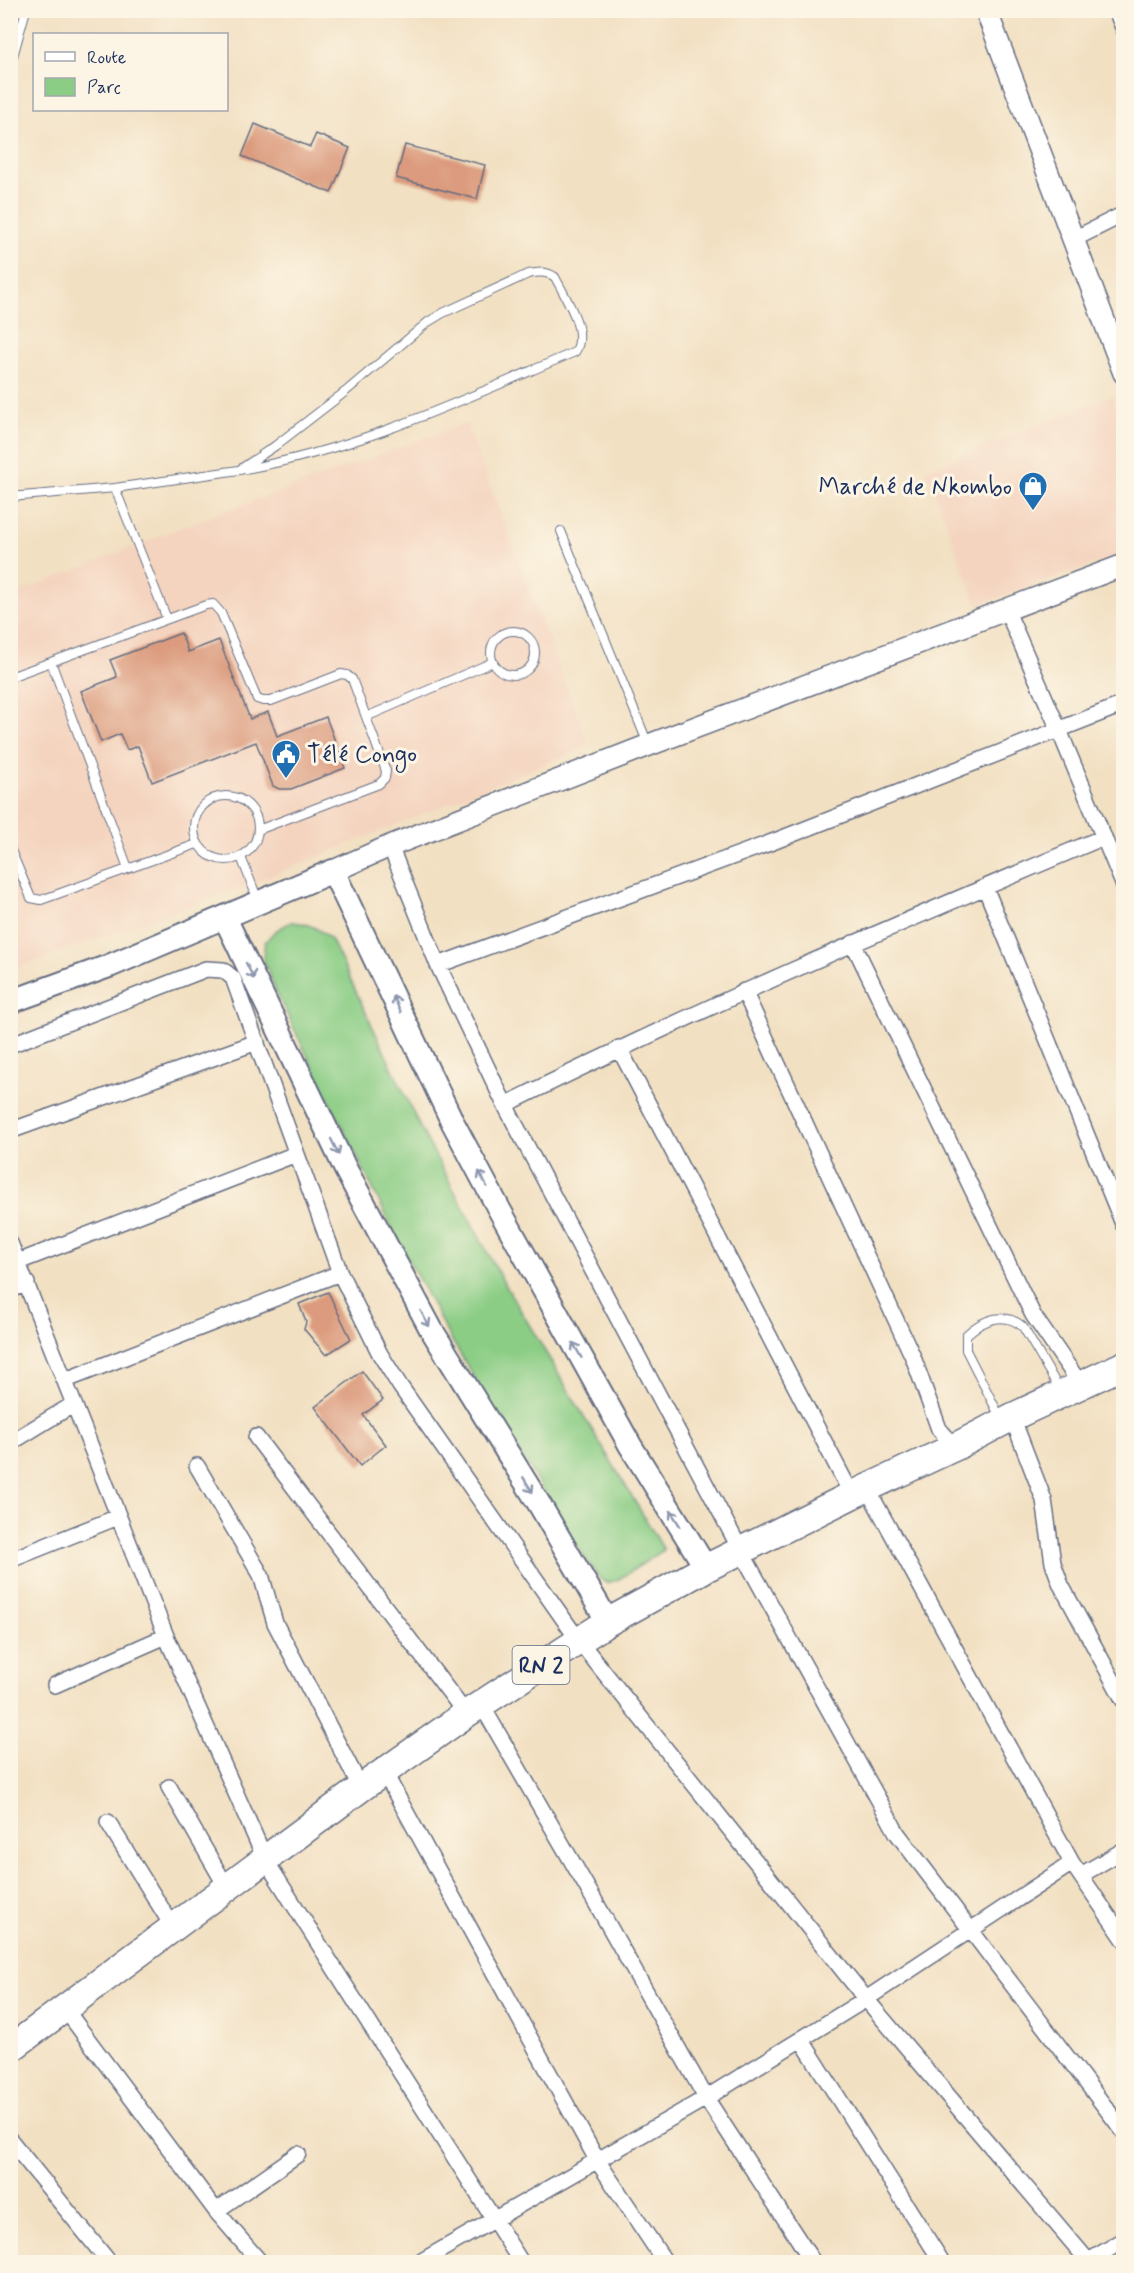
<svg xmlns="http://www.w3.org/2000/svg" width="1134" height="2273" viewBox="0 0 1134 2273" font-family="Mynerve,sans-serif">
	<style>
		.built { fill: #f4d4bf }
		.green { fill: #8bcd85; stroke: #537e72; stroke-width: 1.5 }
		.building { fill: #dc9b7e }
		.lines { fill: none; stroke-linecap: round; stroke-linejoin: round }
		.lane-casing { stroke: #666d81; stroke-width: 10 }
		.street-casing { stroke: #666d81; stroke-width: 18 }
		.secondary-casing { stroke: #666d81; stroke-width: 24 }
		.primary-casing { stroke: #666d81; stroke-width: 26 }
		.highway-casing { stroke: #666d81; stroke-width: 30 }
		.lane { stroke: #fff; stroke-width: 8 }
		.street { stroke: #fff; stroke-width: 15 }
		.secondary { stroke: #fff; stroke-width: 21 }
		.primary { stroke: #fff; stroke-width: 22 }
		.highway { stroke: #fff; stroke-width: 27 }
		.oneway { stroke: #8d97ae }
		.labels { text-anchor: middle; stroke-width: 6; stroke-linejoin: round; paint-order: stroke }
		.shield { fill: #fcf5e5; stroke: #5e6a86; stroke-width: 1.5 }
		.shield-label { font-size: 22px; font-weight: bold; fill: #1b2f5e }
		.poi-label { font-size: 24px; fill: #1b2f5e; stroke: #fcf5e5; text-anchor: end }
	</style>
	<rect width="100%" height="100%" fill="#fcf5e5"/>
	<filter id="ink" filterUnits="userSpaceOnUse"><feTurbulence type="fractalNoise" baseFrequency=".0167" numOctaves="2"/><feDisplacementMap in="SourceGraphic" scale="12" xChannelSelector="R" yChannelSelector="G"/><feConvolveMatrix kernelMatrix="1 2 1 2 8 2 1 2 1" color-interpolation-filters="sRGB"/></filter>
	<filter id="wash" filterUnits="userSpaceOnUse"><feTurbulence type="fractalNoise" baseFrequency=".008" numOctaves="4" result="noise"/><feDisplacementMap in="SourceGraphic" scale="24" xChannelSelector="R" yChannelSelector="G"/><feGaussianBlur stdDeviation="1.35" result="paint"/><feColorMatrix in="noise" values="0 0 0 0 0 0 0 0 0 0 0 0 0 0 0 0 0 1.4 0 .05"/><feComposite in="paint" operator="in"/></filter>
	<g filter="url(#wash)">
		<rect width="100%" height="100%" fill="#f2e0c2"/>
		<!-- built -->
		<path class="built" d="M1112,396L1123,426V554L977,605L926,470Z
			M10,401L22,432L11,436H10Z
			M466,423L589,746L271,876L11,970V596L177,529Z"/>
		<!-- green -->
		<path class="green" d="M291,922C308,923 318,928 331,939L421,1129L504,1283L664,1550L619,1579L607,1583L599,1578L576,1545L446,1331L398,1240L276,992L263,958L265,942L275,931Z"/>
		<g id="blocks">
			<!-- building -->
			<path class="building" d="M255,124L310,147L316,134L350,148L331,193L242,156Z
				M405,145L485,165L477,199L396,178Z
				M181,633L188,652L219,640L250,719L268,712L277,736L326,717L345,768L291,789H279L273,786L256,742L152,782L138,746L127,750L120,734L101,742L81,691L117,677L110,660Z
				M328,1292L351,1339L326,1355L304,1329L306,1322L299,1304Z
				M362,1371L383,1400L363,1415L386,1445L360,1466L315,1407Z"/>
		</g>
	</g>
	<g filter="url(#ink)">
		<use href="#blocks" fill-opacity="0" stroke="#666d81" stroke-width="1.5"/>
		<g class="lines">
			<!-- lane casing -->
			<g class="lane-casing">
				<path id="lane" d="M10,67L26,10
					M115,488L167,619
					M10,497L115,488L239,470L275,446L345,392L428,322L443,313L528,274C539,272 546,271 555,277C565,297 589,332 575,352C466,398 356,451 239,470
					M561,531L648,744
					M491 653a22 22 0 1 1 44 0a22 22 0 1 1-44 0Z
					M51,662L128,868
					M10,677L206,605L213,604L221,613L257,699L263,701H271L341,674L347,675L352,679L386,771L385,778L379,784L258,830
					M366,717L493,662
					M194 828a32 32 0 1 1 64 0a32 32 0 1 1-64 0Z
					M10,848L31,898L41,900L197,844
					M241,857L258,900
					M1001,1419L966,1350V1335C983,1319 1005,1311 1023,1327L1060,1390"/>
			</g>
			<!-- street casing -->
			<g class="street-casing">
				<path id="street" d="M1116,10L1124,30
					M1074,239L1124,214
					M1006,609L1059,730L1124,886
					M390,846L438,965L505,1105L741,1551L897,1833L1124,2132
					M985,887L1124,1226
					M853,943L1033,1315L1081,1385
					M438,965L775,841L1124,704
					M744,991L913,1357L939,1429L955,1447
					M10,1045L206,969L223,970L233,978L340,1273L380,1354L400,1386L579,1641L866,1999L1089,2262
					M619,1048L852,1495
					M505,1105C701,1007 902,922 1104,837
					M10,1131L257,1042
					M10,1243L166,1636L266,1861L521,2262
					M18,1262L296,1154
					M10,1290L27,1283
					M66,1380L340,1273
					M1012,1417L1044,1500L1053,1563L1061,1585L1124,1701
					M256,1437L466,1714
					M10,1443L74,1404
					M197,1466L261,1575L275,1623L361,1788
					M867,1488L1072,1863L1124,1939
					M10,1560L118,1517
					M55,1685L166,1636
					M481,1704L596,1903L706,2098L813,2262
					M384,1772L597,2160L665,2262
					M169,1787L227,1888
					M108,1822L173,1927
					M1081,1875L1124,1850
					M65,2009L216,2211L260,2262
					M801,2039L942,2262
					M10,2140L109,2262
					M216,2211L298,2154
					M420,2262L706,2098L866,1999L1072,1863
					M1087,2262L1124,2240"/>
			</g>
			<!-- secondary casing -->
			<g class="secondary-casing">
				<path id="secondary" d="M986,10L1124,373
					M333,871L390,846L649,745L1124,565"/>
			</g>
			<!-- primary casing -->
			<g class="primary-casing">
				<path id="primary" d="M225,918L346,1170L431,1329L541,1507L608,1622
					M10,1002L109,966L333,871L453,1123L500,1211L630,1445L706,1568"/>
			</g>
			<!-- highway casing -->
			<g class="highway-casing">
				<path id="highway" d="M10,2049L361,1788L466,1714L608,1622L706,1568L852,1495L955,1447L1012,1417L1124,1365"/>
			</g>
			<!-- lane -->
			<use href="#lane" class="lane"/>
			<!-- street -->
			<use href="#street" class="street"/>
			<!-- secondary -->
			<use href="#secondary" class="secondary"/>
			<!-- primary -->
			<use href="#primary" class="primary"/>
			<!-- highway -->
			<use href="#highway" class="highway"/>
		</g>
		<!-- one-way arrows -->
		<defs><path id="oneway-shaft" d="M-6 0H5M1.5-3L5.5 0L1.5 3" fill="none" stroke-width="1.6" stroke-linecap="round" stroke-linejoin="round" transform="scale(1.5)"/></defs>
		<g class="oneway">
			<use href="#oneway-shaft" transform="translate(250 971) rotate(64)"/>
			<use href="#oneway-shaft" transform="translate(397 1004) rotate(-115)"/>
			<use href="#oneway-shaft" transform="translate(335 1147) rotate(64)"/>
			<use href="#oneway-shaft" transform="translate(483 1179) rotate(-118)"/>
			<use href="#oneway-shaft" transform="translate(425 1319) rotate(62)"/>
			<use href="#oneway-shaft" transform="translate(577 1350) rotate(-120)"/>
			<use href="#oneway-shaft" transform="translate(528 1485) rotate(58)"/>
			<use href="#oneway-shaft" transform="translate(675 1518) rotate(-122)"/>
		</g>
	</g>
	<!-- icons -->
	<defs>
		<g id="shop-pin" transform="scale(1.5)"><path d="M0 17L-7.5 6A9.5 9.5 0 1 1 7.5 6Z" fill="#1f6fb2" stroke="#fcf5e5"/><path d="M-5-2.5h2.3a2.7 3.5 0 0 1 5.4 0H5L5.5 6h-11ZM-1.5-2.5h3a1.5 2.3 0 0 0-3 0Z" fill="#fff"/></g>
		<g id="civic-pin" transform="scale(1.5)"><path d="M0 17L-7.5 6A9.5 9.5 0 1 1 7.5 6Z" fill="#1f6fb2" stroke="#fcf5e5"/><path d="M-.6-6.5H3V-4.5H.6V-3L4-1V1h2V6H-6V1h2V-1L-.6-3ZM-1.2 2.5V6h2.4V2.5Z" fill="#fff"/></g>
	</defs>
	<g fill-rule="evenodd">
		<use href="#shop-pin" x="1033" y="486"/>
		<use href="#civic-pin" x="286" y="754"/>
	</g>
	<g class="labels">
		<!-- shield labels -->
		<rect class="shield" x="512.5" y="1646" width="57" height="38" rx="4.5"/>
		<g class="shield-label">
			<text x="541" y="1673">RN 2</text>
		</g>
		<!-- poi labels -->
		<g class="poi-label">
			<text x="1012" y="494">Marché de Nkombo</text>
			<text x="307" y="762" text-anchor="start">Télé Congo</text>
		</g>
	</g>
	<!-- margin -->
	<rect width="1134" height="2273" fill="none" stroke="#fcf5e5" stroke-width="36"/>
	<!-- legend -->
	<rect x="33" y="33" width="195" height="78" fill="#fcf5e5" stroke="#a2a6af" stroke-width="1.5"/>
	<rect x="45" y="52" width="30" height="9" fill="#ffffff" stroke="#a2a6af" stroke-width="1.5"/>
	<text x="87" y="63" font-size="18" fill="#1b2f5e">Route</text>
	<rect x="45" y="78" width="30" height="18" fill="#8bcd85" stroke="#a2a6af" stroke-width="1.5"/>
	<text x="87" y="93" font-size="18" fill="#1b2f5e">Parc</text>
</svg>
